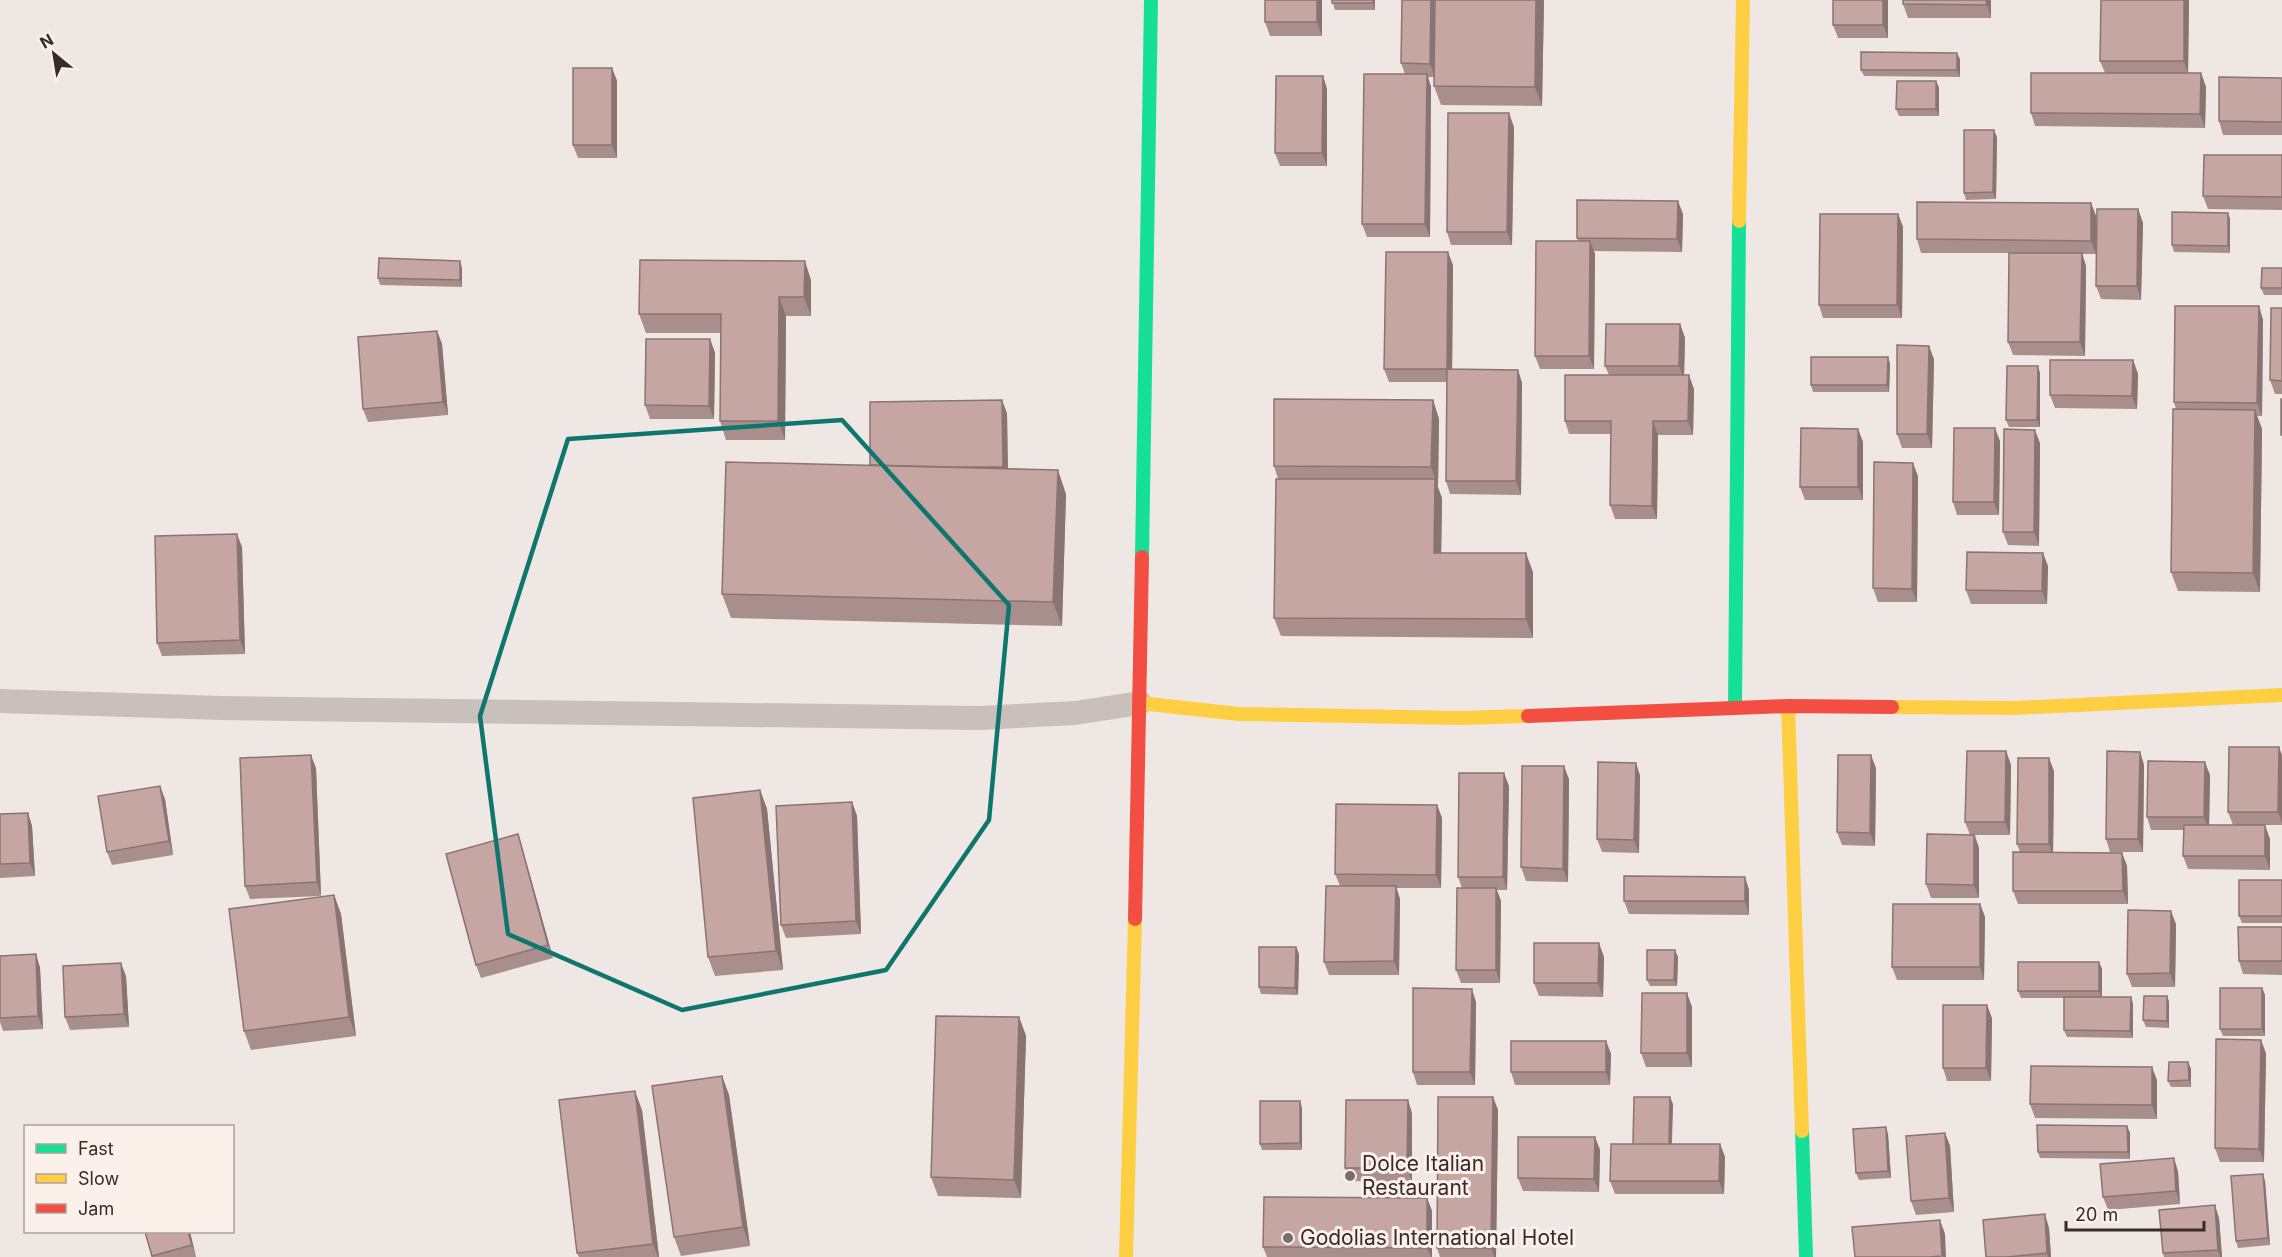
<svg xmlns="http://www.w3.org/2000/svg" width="2282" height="1257" viewBox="0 0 2282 1257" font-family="Inter,sans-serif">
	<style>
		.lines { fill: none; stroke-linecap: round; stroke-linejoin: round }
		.lane { stroke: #c9bfbb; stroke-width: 24 }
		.fast { stroke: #16e098; stroke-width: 14 }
		.slow { stroke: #ffcf43; stroke-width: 14 }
		.jam { stroke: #f24e42; stroke-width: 14 }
		.wall { fill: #a98f8c }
		.shaded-wall { fill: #8a7472 }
		.building { fill: #c5a6a3; stroke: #8a7472; stroke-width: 1.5 }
		.marked { fill: none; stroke: #0f766e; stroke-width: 4.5; stroke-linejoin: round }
		.poi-dot { fill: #796d6a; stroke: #fbf0ea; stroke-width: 2 }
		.labels { text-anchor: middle; stroke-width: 6; stroke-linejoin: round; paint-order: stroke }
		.poi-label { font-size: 21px; fill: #3a2b29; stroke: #fbf0ea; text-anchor: start }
	</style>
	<rect width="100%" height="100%" fill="#efe7e3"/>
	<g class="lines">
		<!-- lane -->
		<path class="lane" d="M0,701L223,708L980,718L1075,713L1140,703"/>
		<!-- fast -->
		<path class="fast" d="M1142,557L1151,0
			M1735,708L1739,221
			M1802,1131L1806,1257"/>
		<!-- slow -->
		<path class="slow" d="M1739,221L1743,0
			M1140,703L1239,714L1460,718L1528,716
			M1788,706L1802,1131
			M1892,707L2015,708L2282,695
			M1126,1257L1135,919"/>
		<!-- jam -->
		<path class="jam" d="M1528,716L1788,706L1892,707
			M1135,919L1142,557"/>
	</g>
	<!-- wall -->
	<path class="wall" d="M1265,0H1322V36H1270L1265,22Z
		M1332,0H1375V10H1335Z
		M1402,0H1544L1542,106L1441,105L1434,86V77H1428L1431,87L1430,237H1367L1362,224L1405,74L1401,63Z
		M1833,0H1888V38H1838L1833,25Z
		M1991,0V18H1908L1903,4Z
		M2189,0L2188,73H2201L2206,87L2205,128L2035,126L2031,113L2105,73L2100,61Z
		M1960,59V77L1864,76L1861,70Z
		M612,68L617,81V158H578L573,145Z
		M1323,76L1327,89V166H1280L1275,153Z
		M2282,78V135H2223L2219,121Z
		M1936,81L1939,88V116H1899L1896,109Z
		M1514,127L1512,245H1451L1447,232Z
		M1997,137L1996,199L1966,200L1964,193Z
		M2282,155V210L2208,209L2203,196Z
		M2091,203L2096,216V254H2082L2086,266L2085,356L2013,355L2008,342L2009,253H1921L1917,239Z
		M2138,209L2143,223L2141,300L2101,299L2096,286Z
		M2228,213L2230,219V253L2174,252L2172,245Z
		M1683,214L1682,252L1594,251L1595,254L1594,369H1540L1535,356L1578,241L1577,238Z
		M1898,214L1903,227L1902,318H1823L1819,305Z
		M460,261L462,268V287L380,285L378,278Z
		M1453,265L1452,369L1518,370L1522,383L1521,495L1450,494L1446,481L1447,382H1389L1384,369Z
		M2282,268V295H2264L2261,288Z
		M811,280V316H786L785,440H726L720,421L721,333H646L639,314Z
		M2259,306L2263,320L2262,416H2257L2262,429L2260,592L2178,591L2171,572L2176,409L2174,402Z
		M2282,308V394H2275L2270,380Z
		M1680,324L1685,338L1684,375L1694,389L1693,435H1658L1657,519H1615L1610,505L1611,434H1569L1565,421L1609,375L1605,366Z
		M437,331L442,344L448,415L368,422L363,409Z
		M710,339L715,353L714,419H650L645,405Z
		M1888,357L1890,364L1889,392H1813L1811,385Z
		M1934,359L1932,448H1902L1897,434Z
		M2133,360L2138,374L2137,409L2055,408L2050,395Z
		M2040,373V427H2009L2006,420Z
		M1433,400L1439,419L1438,486H1437L1442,498L1441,553L1533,572V638L1281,636L1274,618L1278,479L1274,466Z
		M1007,413L1008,469L1066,494L1062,626L731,618L722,594L870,465Z
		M1858,429L1863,442V500H1805L1800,487Z
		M2000,441L1999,515H1957L1953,502Z
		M2040,443L2039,546L2008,545L2003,532Z
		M1918,476L1917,602H1878L1873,588Z
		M242,547L245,654L162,656L157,643Z
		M2048,566L2047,604H1971L1966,590Z
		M2006,751L2011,765L2010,835H1975L1979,848V898H1931L1926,884L1970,835L1965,822Z
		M2140,752L2144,765L2143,852H2110L2106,839Z
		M2282,755V825H2233L2228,812Z
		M1636,763L1640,776L1639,853L1602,852L1597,839Z
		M316,768L321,896L250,899L245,886Z
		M1876,768L1875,846L1842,845L1837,832Z
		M2054,771L2053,852L2122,853L2127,866L2128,904H2018L2013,891L2020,852L2017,844Z
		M2210,775L2209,825L2270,839V870L2188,869L2183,856L2184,830H2151L2147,817Z
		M1569,779L1568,882L1526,881L1521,867Z
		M1509,786L1507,890H1497L1501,901L1500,983H1461L1456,970L1462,888L1458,877Z
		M760,790L767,809L783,970L715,976L708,957Z
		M165,799L173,855L112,865L107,852Z
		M852,802L857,816L861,934L786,938L781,925Z
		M1437,805L1442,818L1441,888H1396L1400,899L1399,975H1329L1324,962L1340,886L1335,874Z
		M28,813L32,826L35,876L0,878V814Z
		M518,834L522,847L553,958L481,978L476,965Z
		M1745,877L1749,890V915L1629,914L1624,901Z
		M2282,880V923H2242L2239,916Z
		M334,895L341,914L356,1036L251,1050L244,1031Z
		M1980,904L1985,917L1984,980H1897L1892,967Z
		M2176,924L2175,987H2132L2127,974Z
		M2282,927V975L2243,974L2239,961Z
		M1296,947L1299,954L1298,995L1261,994L1259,987Z
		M36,954L40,968L43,1029L3,1031L0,1022V956Z
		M1604,957L1603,997L1539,996L1534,983Z
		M1678,957L1677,986H1650L1647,980Z
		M2099,962L2102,969V997H2131L2133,1004V1038L2067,1037L2064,1030V998H2021L2018,991Z
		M126,976L129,1027L70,1030L65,1017Z
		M2262,988L2265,995V1036H2223L2220,1029Z
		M2167,996L2169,1002V1028L2146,1027L2143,1020Z
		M1476,1002L1475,1085H1417L1413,1072Z
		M1692,1007V1067H1646L1641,1053Z
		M1019,1017L1026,1036L1021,1198L938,1196L931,1177Z
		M1992,1018L1991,1081H1947L1943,1068Z
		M1606,1041L1611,1054L1610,1085H1515L1511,1072Z
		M2266,1053L2264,1162H2220L2215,1148Z
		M2188,1062L2191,1069V1087H2171L2168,1081Z
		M722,1076L729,1095L750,1246L681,1256L674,1237Z
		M2157,1080V1119L2035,1118L2030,1104Z
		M1493,1097L1498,1110L1496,1257H1440L1437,1248Z
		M1300,1101L1302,1108V1150H1262L1260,1144Z
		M1673,1104L1672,1144H1720L1725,1157L1724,1194H1615L1610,1181L1633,1144Z
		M642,1110L659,1257H579L577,1253Z
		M1412,1113V1182L1350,1181L1345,1168Z
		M2127,1126L2130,1133V1159L2040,1158L2038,1152Z
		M1886,1127L1888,1134L1891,1178L1859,1180L1856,1173Z
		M1945,1133L1950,1146L1954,1212L1916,1215L1911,1201Z
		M1595,1137L1600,1150L1599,1192L1523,1191L1518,1178Z
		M2174,1158L2178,1172L2180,1204L2108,1210L2103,1197Z
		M2265,1181L2270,1245L2238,1248L2236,1241Z
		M1427,1198L1432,1211V1257H1267L1263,1247Z
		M2219,1218L2222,1257H2164L2163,1253Z
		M2049,1228L2051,1257H1986Z
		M145,1232H190L196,1257H152Z"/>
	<!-- shaded-wall -->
	<path class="shaded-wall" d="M1317,0H1322V36L1317,22Z
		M1373,0H1375V10L1373,3Z
		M1431,0H1436L1435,77L1430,64Z
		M1536,0H1544L1542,106L1535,87Z
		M1883,0H1888V38L1883,25Z
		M1986,0H1991V18L1987,5Z
		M2184,0H2189L2188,74L2184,61Z
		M1957,53L1960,59V77L1957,70Z
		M612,68L617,81V158L612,145Z
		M2201,73L2206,87L2205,128L2200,114Z
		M1427,74L1431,87L1430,237L1425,224Z
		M1323,76L1327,89V166L1322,153Z
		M1936,81L1939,88V116L1936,109Z
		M1509,113L1514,127L1512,245L1507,232Z
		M1994,130L1997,137L1996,199L1993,192Z
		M1678,201L1683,214L1682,252L1677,239Z
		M2091,203L2096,216V254L2091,241Z
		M2138,209L2143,223L2141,300L2137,286Z
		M2228,213L2230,219V253L2228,246Z
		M1898,214L1903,227L1902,318L1897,305Z
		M1590,241L1595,254L1594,369L1589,356Z
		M1448,252L1453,265L1452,383L1447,369Z
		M2082,253L2086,266L2085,356L2080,342Z
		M460,261L462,268V287L460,280Z
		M805,261L811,280V316L804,297Z
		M779,297L786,316L785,440L778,421Z
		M2259,306L2263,320L2262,416L2257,403Z
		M1680,324L1685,338L1684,379L1679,366Z
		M437,331L442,344L448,415L443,402Z
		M710,339L715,353L714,419L709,406Z
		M1929,346L1934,359L1932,448L1927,434Z
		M1888,357L1890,364L1889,392L1887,385Z
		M2133,360L2138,374L2137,409L2132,396Z
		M2038,366L2040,373V427L2037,420Z
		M1518,370L1522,383L1521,495L1516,481Z
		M1689,375L1694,389L1693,435L1688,421Z
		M1002,400L1007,413L1008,480L1003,467Z
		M1433,400L1439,419L1438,486L1431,467Z
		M2255,410L2262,429L2260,592L2253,573Z
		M1653,421L1658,435L1657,519L1652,506Z
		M1995,428L2000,441L1999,515L1994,502Z
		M1858,429L1863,442V500L1858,487Z
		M2035,430L2040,443L2039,546L2034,532Z
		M1913,463L1918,476L1917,602L1912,589Z
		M1058,470L1066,494L1062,626L1053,602Z
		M1435,479L1442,498L1441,571L1434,553Z
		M237,534L242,547L245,654L240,640Z
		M1526,553L1533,572V638L1526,619Z
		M2043,553L2048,566L2047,604L2042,591Z
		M2279,747L2282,755V823L2278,812Z
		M2006,751L2011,765L2010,835L2005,822Z
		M2140,752L2144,765L2143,852L2138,839Z
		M311,755L316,768L321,896L317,882Z
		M1871,755L1876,768L1875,846L1870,833Z
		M2049,758L2054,771L2053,858L2049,844Z
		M2205,762L2210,775L2209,830L2204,817Z
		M1636,763L1640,776L1639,853L1634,840Z
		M1564,766L1569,779L1568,882L1563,869Z
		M1504,773L1509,786L1507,890L1503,877Z
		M160,786L165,799L173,855L169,841Z
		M760,790L767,809L783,970L776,951Z
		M852,802L857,816L861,934L856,921Z
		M1437,805L1442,818L1441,888L1436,875Z
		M28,813L32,826L35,876L30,863Z
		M2265,825L2270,839V870L2265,856Z
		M518,834L522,847L553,958L548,945Z
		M1974,835L1979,848V898L1974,885Z
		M2122,853L2127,866L2128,904L2123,891Z
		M1745,877L1749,890V915L1745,901Z
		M1396,886L1400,899L1399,975L1394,961Z
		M1496,888L1501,901L1500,983L1496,970Z
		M334,895L341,914L356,1036L349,1017Z
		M1980,904L1985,917L1984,980L1980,967Z
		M2171,911L2176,924L2175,987L2170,973Z
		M1599,943L1604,957L1603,997L1598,983Z
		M1296,947L1299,954L1298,995L1295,988Z
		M1675,950L1678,957L1677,986L1674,980Z
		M36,954L40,968L43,1029L38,1016Z
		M2099,962L2102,969V998L2099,991Z
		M121,963L126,976L129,1027L124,1014Z
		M2262,988L2265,995V1036L2262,1029Z
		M1472,989L1476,1002L1475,1085L1470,1072Z
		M1687,993L1692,1007V1067L1687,1053Z
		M2167,996L2169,1002V1028L2167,1021Z
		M2131,997L2133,1004V1038L2130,1031Z
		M1987,1005L1992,1018L1991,1081L1986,1068Z
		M1019,1017L1026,1036L1021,1198L1014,1180Z
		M2261,1040L2266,1053L2264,1162L2259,1149Z
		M1606,1041L1611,1054L1610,1085L1606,1072Z
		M2188,1062L2191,1069V1087L2189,1080Z
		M2152,1067L2157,1080V1119L2152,1105Z
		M722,1076L729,1095L750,1246L743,1227Z
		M635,1091L642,1110L659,1257H658L653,1244Z
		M1493,1097L1498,1110L1496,1257H1494L1491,1248Z
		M1670,1097L1673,1104L1671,1153L1669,1146Z
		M1408,1100L1412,1113V1182L1407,1168Z
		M1300,1101L1302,1108V1150L1300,1143Z
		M2127,1126L2130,1133V1159L2128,1152Z
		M1886,1127L1888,1134L1891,1178L1888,1171Z
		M1945,1133L1950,1146L1954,1212L1949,1198Z
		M1595,1137L1600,1150L1599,1192L1594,1179Z
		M1720,1144L1725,1157L1724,1194L1719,1181Z
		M2174,1158L2178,1172L2180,1204L2176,1191Z
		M2263,1174L2265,1181L2270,1245L2268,1238Z
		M1427,1198L1432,1211V1257H1431L1427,1248Z
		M2215,1205L2219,1218L2222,1257H2220L2218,1250Z
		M2045,1214L2049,1228L2051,1257H2048L2047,1253Z
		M1940,1220L1945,1234L1946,1257H1943L1942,1256Z
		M188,1232H190L196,1257L192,1245Z"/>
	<!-- building -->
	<path class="building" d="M1265,0H1317V22H1265Z
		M1332,0H1373V3H1332Z
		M1402,0H1431L1430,64L1401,63Z
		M1435,0H1536L1535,87L1434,86Z
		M1833,0H1883V25H1833Z
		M1903,0H1986L1987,5L1903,4Z
		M2101,0H2184V61H2100Z
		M1861,52L1957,53V70H1861Z
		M573,68H612V145H573Z
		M2031,73H2201L2200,114L2031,113Z
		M1364,74H1427L1425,224H1362Z
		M1276,76H1323L1322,153H1275Z
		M2219,77L2282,78V122L2219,121Z
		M1897,81H1936V109H1896Z
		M1448,113H1509L1507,232H1447Z
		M1964,130H1994L1993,192L1964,193Z
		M2204,155H2282V197L2203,196Z
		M1577,200L1678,201L1677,239L1577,238Z
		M1917,202L2091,203V241L1917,239Z
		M2097,209H2138L2137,286H2096Z
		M2172,212L2228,213V246L2172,245Z
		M1820,214H1898L1897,305H1819Z
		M1536,241H1590L1589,356H1535Z
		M1386,252H1448L1447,369H1384Z
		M2009,253H2082L2080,342H2008Z
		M379,258L460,261V280L378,278Z
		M640,260L805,261L804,297H779L778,421H720L721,314H639Z
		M2262,268H2282V288H2261Z
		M2175,306H2259L2257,403L2174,402Z
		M2271,308H2282V381L2270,380Z
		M1606,324H1680L1679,366H1605Z
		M437,331L443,402L363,409L358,337Z
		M646,339H710L709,406L645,405Z
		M1897,345L1929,346L1927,434H1897Z
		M1811,357H1888L1887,385H1811Z
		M2050,360H2133L2132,396L2050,395Z
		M2007,366H2038L2037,420H2006Z
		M1447,369L1518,370L1516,481H1446Z
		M1565,375H1689L1688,421H1653L1652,506L1610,505L1611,421H1565Z
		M1274,399L1433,400L1431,467L1274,466Z
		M2281,399H2282V435H2281Z
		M1002,400L1003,467H951L870,465V402Z
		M2173,409L2255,410L2253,573L2171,572Z
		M1801,428L1858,429V487H1800Z
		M1954,428H1995L1994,502H1953Z
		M2004,429L2035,430L2034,532H2003Z
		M726,462L1058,470L1053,602L722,594Z
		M1874,462L1913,463L1912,589L1873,588Z
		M1276,479H1435L1434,553H1526V619L1274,618Z
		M237,534L240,640L157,643L155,536Z
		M1967,552L2043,553L2042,591L1966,590Z
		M2229,747H2279L2278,812H2228Z
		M1967,751H2006L2005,822H1965Z
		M2107,751L2140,752L2138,839H2106Z
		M311,755L317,882L245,886L240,758Z
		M1838,755H1871L1870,833L1837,832Z
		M2018,758H2049V844H2017Z
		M2148,761L2205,762L2204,817H2147Z
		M1598,762L1636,763L1634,840L1597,839Z
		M1522,766H1564L1563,869L1521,867Z
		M1459,773H1504L1503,877H1458Z
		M160,786L169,841L107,852L98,796Z
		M760,790L776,951L708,957L693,798Z
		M852,802L856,921L781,925L776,806Z
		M1336,804L1437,805L1436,875L1335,874Z
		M28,813L30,863L0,864V814Z
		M2184,825H2265V856H2183Z
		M518,834L548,945L476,965L446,854Z
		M1927,834L1974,835V885L1926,884Z
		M2013,852L2122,853L2123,891H2013Z
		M1624,876L1745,877V901H1624Z
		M2239,880H2282V916H2239Z
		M1326,886H1396L1394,961L1324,962Z
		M1457,888H1496V970H1456Z
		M334,895L349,1017L244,1031L229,909Z
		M1893,904H1980V967H1892Z
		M2128,910L2171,911L2170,973L2127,974Z
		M2238,927H2282V961H2239Z
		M1534,943H1599L1598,983H1534Z
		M1259,947H1296L1295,988L1259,987Z
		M1647,950H1675L1674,980H1647Z
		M36,954L38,1016L0,1018V956Z
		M2018,962H2099V991H2018Z
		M121,963L124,1014L65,1017L63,966Z
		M1413,988L1472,989L1470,1072H1413Z
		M2220,988H2262V1029H2220Z
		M1642,993H1687V1053H1641Z
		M2144,996H2167V1021L2143,1020Z
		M2064,997H2131L2130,1031L2064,1030Z
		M1943,1005H1987L1986,1068H1943Z
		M936,1016L1019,1017L1014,1180L931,1177Z
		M2216,1039L2261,1040L2259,1149L2215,1148Z
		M1511,1041H1606V1072H1511Z
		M2169,1062H2188L2189,1080L2168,1081Z
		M2031,1066L2152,1067V1105L2030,1104Z
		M722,1076L743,1227L674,1237L652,1086Z
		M635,1091L653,1244L577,1253L559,1100Z
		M1438,1097H1493L1491,1248H1437Z
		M1634,1097H1670L1669,1144H1633Z
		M1346,1100H1408L1407,1168H1345Z
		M1260,1101H1300V1143L1260,1144Z
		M2037,1125L2127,1126L2128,1152H2038Z
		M1886,1127L1888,1171L1856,1173L1853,1129Z
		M1945,1133L1949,1198L1911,1201L1906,1136Z
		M1518,1137H1595L1594,1179L1518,1178Z
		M1611,1144H1720L1719,1181H1610Z
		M2174,1158L2176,1191L2103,1197L2100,1164Z
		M2263,1174L2268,1238L2236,1241L2231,1176Z
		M1264,1197L1427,1198V1248L1263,1247Z
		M2215,1205L2218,1250L2163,1253L2159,1210Z
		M2045,1214L2047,1253L2007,1257H1986L1983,1220Z
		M1940,1220L1942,1256L1929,1257H1855L1852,1227Z
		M145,1232H188L192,1245L152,1256Z"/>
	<!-- marked area -->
	<path class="marked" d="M842,420L1009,605L989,820L886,970L682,1010L508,934L480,716L568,439Z"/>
	<!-- markers -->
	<g class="poi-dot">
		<circle cx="1350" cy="1176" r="6"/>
		<circle cx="1288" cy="1238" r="6"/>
	</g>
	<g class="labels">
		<!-- poi labels -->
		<g class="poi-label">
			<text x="1362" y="1171">Dolce Italian<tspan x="1362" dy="24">Restaurant</tspan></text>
			<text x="1300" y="1245">Godolias International Hotel</text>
		</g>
	</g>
	<!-- legend -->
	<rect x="24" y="1125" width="210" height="108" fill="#fbf0ea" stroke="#aea19d" stroke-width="1.5"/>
	<rect x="36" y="1144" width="30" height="9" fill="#16e098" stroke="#aea19d" stroke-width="1.5"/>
	<text x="78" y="1155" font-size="18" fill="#3a2b29">Fast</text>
	<rect x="36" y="1174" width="30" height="9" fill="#ffcf43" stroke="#aea19d" stroke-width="1.5"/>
	<text x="78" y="1185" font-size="18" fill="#3a2b29">Slow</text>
	<rect x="36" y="1204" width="30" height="9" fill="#f24e42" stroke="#aea19d" stroke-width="1.5"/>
	<text x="78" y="1215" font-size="18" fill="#3a2b29">Jam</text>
	<!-- north arrow -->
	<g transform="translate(54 54) rotate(330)" stroke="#fbf0ea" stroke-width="4.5" paint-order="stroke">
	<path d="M0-4.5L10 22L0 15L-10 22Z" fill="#3a2b29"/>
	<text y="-9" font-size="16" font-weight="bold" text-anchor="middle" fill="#3a2b29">N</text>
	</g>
	<!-- scale -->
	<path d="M2066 1221v9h138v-9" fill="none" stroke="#3a2b29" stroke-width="3"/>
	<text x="2075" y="1221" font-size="18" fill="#3a2b29" stroke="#fbf0ea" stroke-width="4.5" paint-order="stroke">20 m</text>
</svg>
